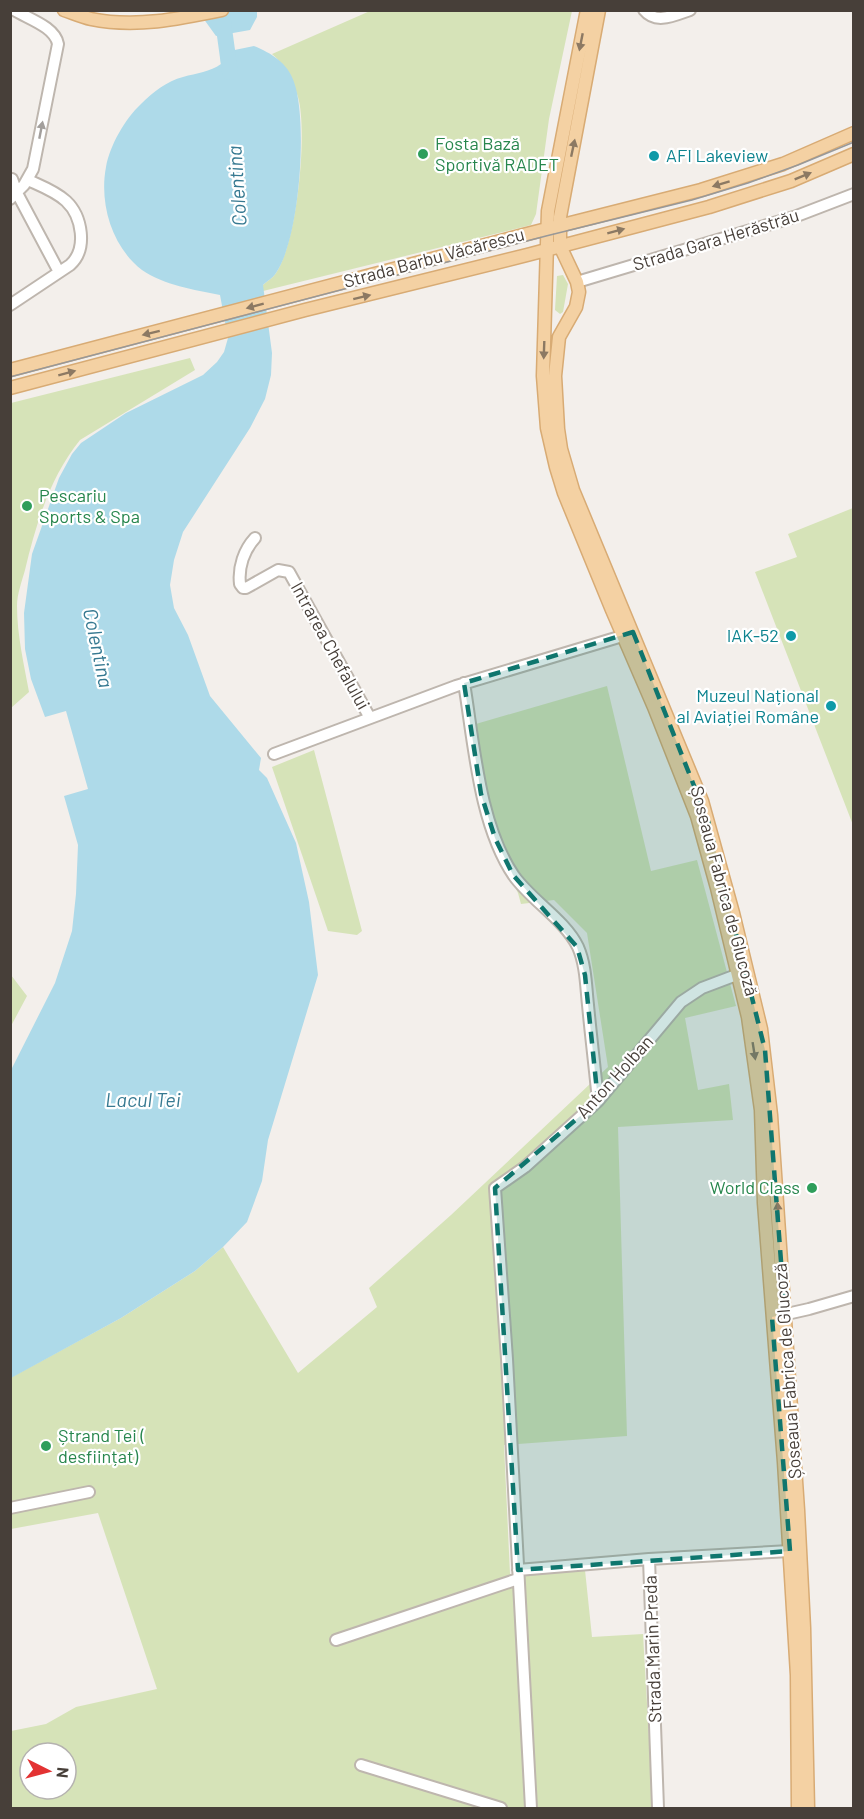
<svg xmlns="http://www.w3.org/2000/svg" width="864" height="1819" viewBox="0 0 864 1819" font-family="Barlow,sans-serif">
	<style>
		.green { fill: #d6e3b8; fill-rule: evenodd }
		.water { fill: #aedae9 }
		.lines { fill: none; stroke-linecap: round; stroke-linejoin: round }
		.river { stroke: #aedae9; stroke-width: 16 }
		.minor-casing { stroke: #beb6ae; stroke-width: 14 }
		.major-casing { stroke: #d8ab74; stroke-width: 15 }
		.minor { stroke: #fff; stroke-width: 10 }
		.major { stroke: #f4d1a3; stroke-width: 12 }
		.tram { stroke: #989898; stroke-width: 1.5 }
		.oneway { fill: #8c7963 }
		.oneway2 { fill: #a39f9c }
		.marked { fill: #0f766e; fill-opacity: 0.2; stroke: #0f766e; stroke-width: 4.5; stroke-dasharray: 12 8; stroke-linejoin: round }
		.leisure-dot { fill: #2e9e5b; stroke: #fff; stroke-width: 2 }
		.culture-dot { fill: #0f9aa8; stroke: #fff; stroke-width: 2 }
		.labels { text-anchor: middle; stroke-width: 4.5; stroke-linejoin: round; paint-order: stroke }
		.leisure-label { font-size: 18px; fill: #27864d; stroke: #fff; text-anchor: start }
		.culture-label { font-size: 18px; fill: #0d838f; stroke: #fff; text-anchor: end }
		.street-label { font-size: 18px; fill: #473f39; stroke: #fff }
		.water-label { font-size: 20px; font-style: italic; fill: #367991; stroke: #fff }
	</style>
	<rect width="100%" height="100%" fill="#f3efeb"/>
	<!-- green -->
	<path class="green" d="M370,11H572L549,119L536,214L531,225L263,291V285C267,281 273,278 276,273C297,242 308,132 298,97C293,80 285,65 272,54Z
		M563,275L568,284L563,312L560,314L555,310L557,276Z
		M190,358L195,370L80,440C50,477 36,524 25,570C22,581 17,594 17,606C17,635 24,664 29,692L11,708V403Z
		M853,508V825L755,572L797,557L788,534Z
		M607,686L651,871L697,860L736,1006L685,1018L698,1090L729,1084L733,1120L618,1127L627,1436L504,1445L510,1574L585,1570L592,1637L643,1634L653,1808H11V1731L46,1724L76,1707L157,1689L98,1513L11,1529L10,1378L121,1318L195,1271L223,1247L298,1373L377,1307L369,1288L451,1215L608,1067L587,933L554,900L521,904L518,893L495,845L469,726ZM30,1753H66V1789H30Z
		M314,750L362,931L357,935L328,931L272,767Z
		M11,975L27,996L11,1026Z"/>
	<!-- water -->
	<path class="water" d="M198,11H257V17L250,30L216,36Z
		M254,46C271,53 288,63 294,82C308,120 300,239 276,273C273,278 267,281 263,285L272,353L271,375L265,399L250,428L183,532L174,560L170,585L174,608L188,635L210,696L261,758L259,770L267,778L296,843L309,902L318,975L268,1140L262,1181L247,1222L223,1247L195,1271L121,1318L11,1378L10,1072L55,983L72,931L76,894L78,845L64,796L88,789L66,711L45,717L31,679L25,649L24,613L32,554L59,478L72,454L81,443L126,413L203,375L217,362L224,352L228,338L220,295C194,290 164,285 142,270C112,247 99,204 106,167C110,145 125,119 141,104C153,92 167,81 183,77C197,73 210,72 221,64L220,53Z"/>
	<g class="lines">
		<!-- river -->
		<path class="river" d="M222,14L230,72"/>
		<!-- minor casing -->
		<g class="minor-casing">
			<path id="minor" d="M644,10C656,25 675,15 690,10
				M12,179L17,193L59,272
				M10,199L24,185L33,169L58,44C55,27 29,19 14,10
				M577,282L794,217L854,194
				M10,305L70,265C88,249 82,216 66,201C55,191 41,186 28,180
				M255,538C244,550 238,567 240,584L243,588H246L278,570L289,572L370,718
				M464,683C474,743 479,825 514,876C532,901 565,920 578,947C586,965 586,987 588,1005C591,1037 595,1069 598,1101
				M274,754L456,686L629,634
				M778,1316L809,1309L854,1296
				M10,1508L89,1492
				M518,1570L649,1559
				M336,1640L518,1579
				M361,1765L501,1808
				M531,1808L507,1359L495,1188L525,1167L598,1101L681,1002L702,988L739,974
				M658,1808L649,1559L790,1551"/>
		</g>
		<!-- major casing -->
		<g class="major-casing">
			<path id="major" d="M64,10C73,13 82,17 91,19C135,28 179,19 222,10
				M587,10L548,211L543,376L547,428L556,467L564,493L612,610L654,707L697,816L717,888L748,1017L761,1110L764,1203L784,1462L797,1675L798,1808
				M599,10L560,217V246L577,282L579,292L576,307L559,337L555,376L558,429L561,449L573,490L702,801L733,913L761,1029L771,1115L798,1510L804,1628L808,1808
				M10,370L523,235L701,190L783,164L854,133
				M10,388L305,310L527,255L709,207L791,181L854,154"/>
		</g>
		<!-- minor -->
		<use href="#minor" class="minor"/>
		<!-- major -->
		<use href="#major" class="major"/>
		<!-- tram -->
		<path class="tram" d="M10,377L546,236L692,200L748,183L798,165L854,142"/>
	</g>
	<!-- one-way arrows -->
	<defs><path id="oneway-solid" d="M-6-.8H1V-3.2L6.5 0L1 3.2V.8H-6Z" transform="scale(1.5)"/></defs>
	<g class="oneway">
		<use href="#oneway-solid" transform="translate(581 42) rotate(101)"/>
		<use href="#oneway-solid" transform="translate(573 148) rotate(-78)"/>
		<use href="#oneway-solid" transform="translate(803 176) rotate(-22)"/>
		<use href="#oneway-solid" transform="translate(721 184) rotate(163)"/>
		<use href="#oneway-solid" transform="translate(616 231) rotate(-15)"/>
		<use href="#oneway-solid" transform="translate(362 297) rotate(-14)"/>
		<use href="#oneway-solid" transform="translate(255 306) rotate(165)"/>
		<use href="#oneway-solid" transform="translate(151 333) rotate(166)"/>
		<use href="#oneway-solid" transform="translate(544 350) rotate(92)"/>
		<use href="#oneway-solid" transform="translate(67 373) rotate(-15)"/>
		<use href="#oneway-solid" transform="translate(754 1051) rotate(81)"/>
		<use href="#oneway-solid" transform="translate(778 1211) rotate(-94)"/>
	</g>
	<use class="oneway2" href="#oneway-solid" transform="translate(41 130) rotate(-79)"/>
	<!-- marked area -->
	<path class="marked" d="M633,632L708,821L765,1050L785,1314L772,1317L790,1551L518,1570L495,1188L598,1101L585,975L577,947L513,875L495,838L481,794L464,683Z"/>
	<!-- markers -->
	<g class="leisure-dot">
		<circle cx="423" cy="154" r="6"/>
		<circle cx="27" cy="506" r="6"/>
		<circle cx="812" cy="1188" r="6"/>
		<circle cx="46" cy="1446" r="6"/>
	</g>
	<g class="culture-dot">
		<circle cx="654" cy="156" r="6"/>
		<circle cx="791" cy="636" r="6"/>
		<circle cx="831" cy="706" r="6"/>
	</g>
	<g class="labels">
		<!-- leisure labels -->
		<g class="leisure-label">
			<text x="435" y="150">Fosta Bază<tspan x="435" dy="21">Sportivă RADET</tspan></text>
			<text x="39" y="502">Pescariu<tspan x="39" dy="21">Sports &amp; Spa</tspan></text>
			<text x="800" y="1194" text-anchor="end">World Class</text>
			<text x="58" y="1442">Ștrand Tei (<tspan x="58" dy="21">desființat)</tspan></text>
		</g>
		<!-- culture labels -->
		<g class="culture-label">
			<text x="666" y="162" text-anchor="start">AFI Lakeview</text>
			<text x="779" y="642">IAK-52</text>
			<text x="819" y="702">Muzeul Național<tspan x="819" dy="21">al Aviației Române</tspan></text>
		</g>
		<!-- street labels -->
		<g class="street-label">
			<text transform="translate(716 240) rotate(-17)" y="6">Strada Gara Herăstrău</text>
			<text transform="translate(434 258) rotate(-15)" y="6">Strada Barbu Văcărescu</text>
			<text transform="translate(330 646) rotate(61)" y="6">Intrarea Chefalului</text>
			<text transform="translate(724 891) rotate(75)" y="6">Șoseaua Fabrica de Glucoză</text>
			<text transform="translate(615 1077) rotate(-48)" y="6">Anton Holban</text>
			<text transform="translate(788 1371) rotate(-94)" y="6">Șoseaua Fabrica de Glucoză</text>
			<text transform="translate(653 1649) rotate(-92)" y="6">Strada Marin Preda</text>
		</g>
		<!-- water labels -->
		<g class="water-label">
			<text transform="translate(237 186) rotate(-94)" y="7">Colentina</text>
			<text transform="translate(98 648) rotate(78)" y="7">Colentina</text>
			<text x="143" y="1107">Lacul Tei</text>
		</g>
	</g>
	<!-- border -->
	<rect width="864" height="1819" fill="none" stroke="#473f39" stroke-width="24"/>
	<!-- north arrow -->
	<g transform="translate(48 1771) rotate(96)"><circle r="28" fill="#ffffff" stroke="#b5b2b0" stroke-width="1.5"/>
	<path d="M0-4.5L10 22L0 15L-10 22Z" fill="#e33232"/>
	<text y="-9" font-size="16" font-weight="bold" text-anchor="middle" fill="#473f39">N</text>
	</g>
</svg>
